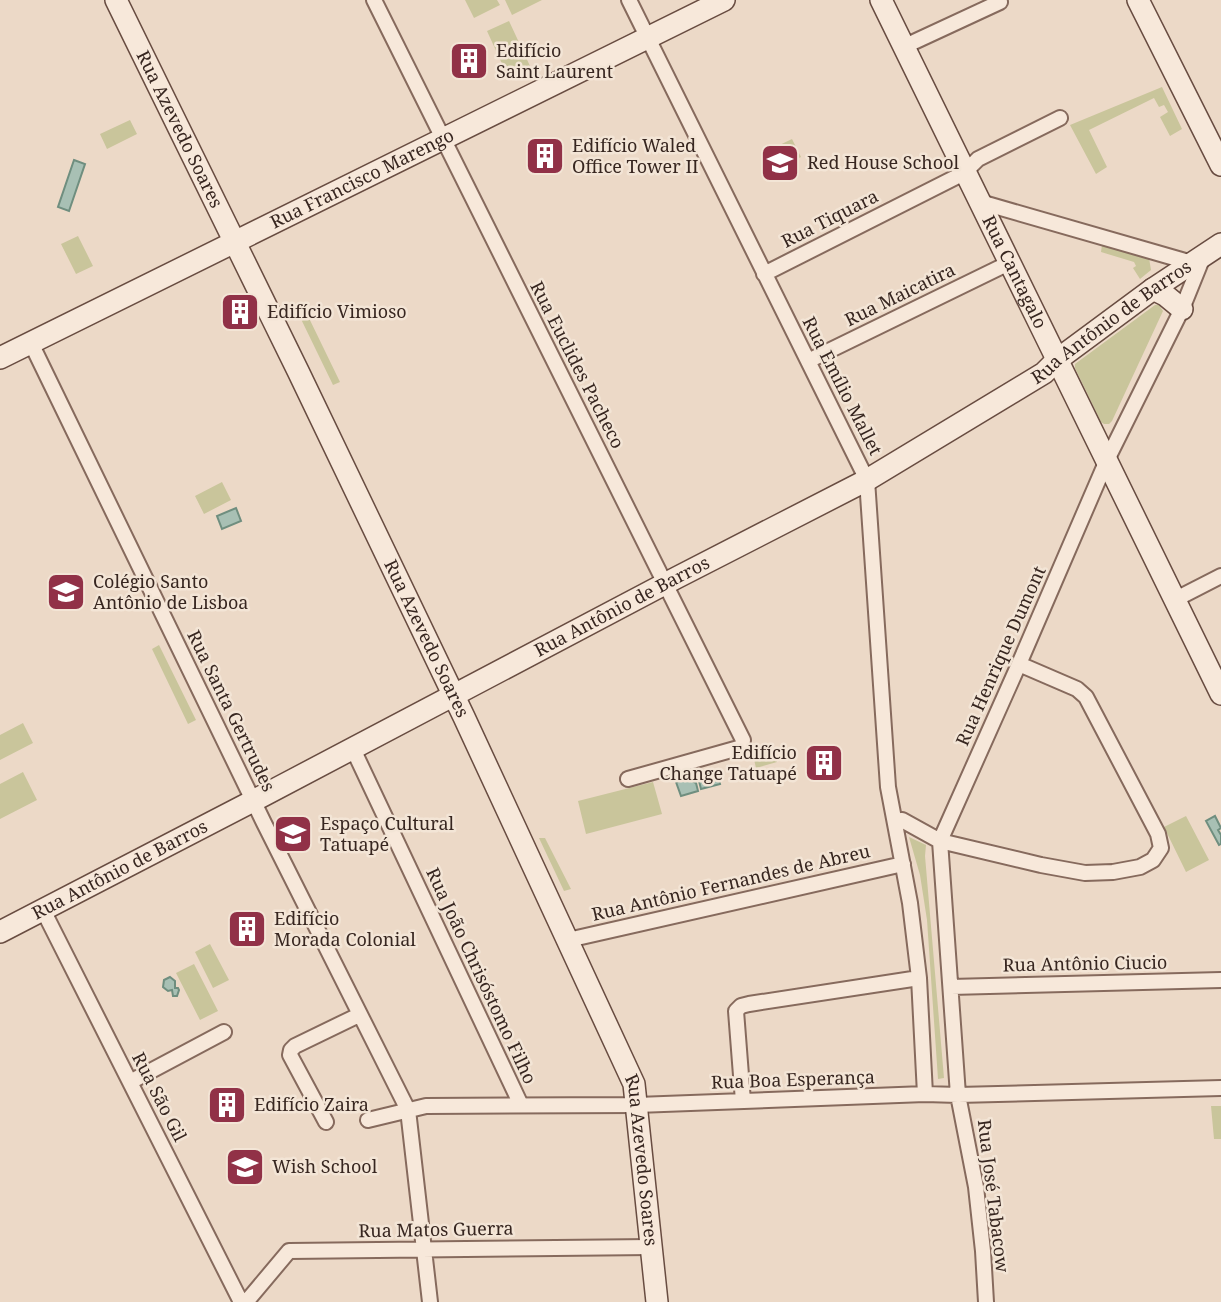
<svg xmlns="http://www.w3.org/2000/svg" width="1221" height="1302" viewBox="0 0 1221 1302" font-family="'Noto Serif',serif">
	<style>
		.green { fill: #c9c59b }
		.water { fill: #a8c0b4; stroke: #6f8e7f; stroke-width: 2 }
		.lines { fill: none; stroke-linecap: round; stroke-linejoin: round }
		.street-casing { stroke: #866a5d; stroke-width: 18 }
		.secondary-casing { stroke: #684c41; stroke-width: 24 }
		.street { stroke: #f7e8da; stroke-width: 14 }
		.secondary { stroke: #f7e8da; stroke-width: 21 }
		.labels { text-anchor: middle; stroke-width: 5; stroke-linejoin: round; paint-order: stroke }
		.poi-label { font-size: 18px; fill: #372620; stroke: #f3e5d6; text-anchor: start }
		.street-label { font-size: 18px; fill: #372620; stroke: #f3e5d6 }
	</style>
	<rect width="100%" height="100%" fill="#ecd9c7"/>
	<!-- green -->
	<path class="green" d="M465,0H497L500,5L474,18Z
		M505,0H542L512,15Z
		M509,21L530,66L508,77L487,31Z
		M1162,87L1182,129L1170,136L1160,117L1168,112L1164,105L1159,107L1154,98L1089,130L1107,167L1096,174L1070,125Z
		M130,120L137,134L107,149L100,134Z
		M792,139L801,157L770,172L761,154Z
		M78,236L93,266L76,274L61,244Z
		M1102,245L1149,258L1151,270L1140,279L1133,268L1136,266L1134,262L1101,252Z
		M1155,305H1159L1163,311L1112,421L1109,424H1104L1101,422L1075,368V364Z
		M307,314L340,382L333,385L300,317Z
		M222,482L231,500L204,514L195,496Z
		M159,645L196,720L188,724L152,649Z
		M23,723L33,743L0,760V735Z
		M774,750L777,762L756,768L753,755Z
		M23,772L37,800L0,819V784Z
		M653,782L662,814L586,834L578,801Z
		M1186,816L1209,860L1186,872L1164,827Z
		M909,837L926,845L925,856L944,1078L938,1079L927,920L920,875Z
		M539,838H545L571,889L564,891Z
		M210,944L229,980L213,988L195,952Z
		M194,964L218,1011L200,1020L176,973Z
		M1211,1106H1221V1139H1214Z"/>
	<!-- water -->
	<path class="water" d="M74,160L85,164L69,211L58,207Z
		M236,508L241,521L222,529L217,516Z
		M717,772L720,784L701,789L698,777Z
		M688,779L696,783L698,791L681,796L676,782Z
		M1215,816L1221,828L1218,830L1221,835V844L1219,845L1206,821Z
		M170,977L175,981V988H178L179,990L177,996H173L172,990L168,991L163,987L164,980Z"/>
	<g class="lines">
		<!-- street casing -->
		<g class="street-casing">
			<path id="street" d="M374,0L743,740L742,747L628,779
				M629,0L867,480L888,787L910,903L919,978L925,1094
				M903,47L1000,2
				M980,202L1192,263
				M764,274L964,173L978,159L1060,118
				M31,343L264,823L408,1110L430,1302
				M808,361L1009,263
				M1176,599L1221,576
				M353,749L521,1105
				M895,821L902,820L940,841L1041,865L1085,873L1113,872L1140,867L1153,860L1161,848L1158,834L1086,697L1077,689L1019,664
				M43,910L241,1302
				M568,940L903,864
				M951,987L1221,980
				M130,1082L224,1032
				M743,1101L736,1011L741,1006L749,1004L919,978
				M368,1120L426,1106L637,1105L925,1094L958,1095L1221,1088
				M326,1122L290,1055L291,1050L295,1046L359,1015
				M244,1302L247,1301L289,1251L651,1247
				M986,1302L983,1251L976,1187L958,1095L940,841L1019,664L1107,460L1182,309L1203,257"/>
		</g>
		<!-- secondary casing -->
		<g class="secondary-casing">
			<g id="secondary">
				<path id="s1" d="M116,0L298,371L464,717L634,1084L657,1302"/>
				<path id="s2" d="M881,0L1221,694"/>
				<path d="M1138,0L1221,165"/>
				<path d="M1153,289L1165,295L1182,309"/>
				<path id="s3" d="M0,358L724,0"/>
				<path id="s4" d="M0,932L253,801L676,578L867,480L1044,373L1057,360L1153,289L1221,244"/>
			</g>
		</g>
		<!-- street -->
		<use href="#street" class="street"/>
		<!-- secondary -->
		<use href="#secondary" class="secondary"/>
	</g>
	<!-- icons -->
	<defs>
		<g id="building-square" transform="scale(2.0125)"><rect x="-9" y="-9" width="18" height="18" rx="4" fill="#913147" stroke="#f3e5d6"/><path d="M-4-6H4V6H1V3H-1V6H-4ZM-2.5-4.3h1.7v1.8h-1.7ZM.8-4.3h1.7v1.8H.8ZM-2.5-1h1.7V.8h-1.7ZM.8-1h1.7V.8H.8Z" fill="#fff"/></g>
		<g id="school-square" transform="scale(2.0125)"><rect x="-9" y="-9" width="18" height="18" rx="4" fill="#913147" stroke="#f3e5d6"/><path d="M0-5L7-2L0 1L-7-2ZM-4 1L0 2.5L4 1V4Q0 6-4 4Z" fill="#fff"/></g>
		<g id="university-square" transform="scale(2.0125)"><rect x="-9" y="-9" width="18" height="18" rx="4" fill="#913147" stroke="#f3e5d6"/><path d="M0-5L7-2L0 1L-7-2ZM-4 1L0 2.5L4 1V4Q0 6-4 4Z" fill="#fff"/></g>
	</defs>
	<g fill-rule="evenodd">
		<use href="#building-square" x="469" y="61"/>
		<use href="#building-square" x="545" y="156"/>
		<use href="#school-square" x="780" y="163"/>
		<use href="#building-square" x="240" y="312"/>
		<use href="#school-square" x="66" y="592"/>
		<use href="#building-square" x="824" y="763"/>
		<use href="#university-square" x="293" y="834"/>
		<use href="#building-square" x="247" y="929"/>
		<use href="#building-square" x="227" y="1105"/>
		<use href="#school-square" x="245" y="1167"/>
	</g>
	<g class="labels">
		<!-- poi labels -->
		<g class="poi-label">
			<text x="496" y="57">Edifício<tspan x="496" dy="21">Saint Laurent</tspan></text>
			<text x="572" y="152">Edifício Waled<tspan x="572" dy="21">Office Tower II</tspan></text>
			<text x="807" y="169">Red House School</text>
			<text x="267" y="318">Edifício Vimioso</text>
			<text x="93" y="588">Colégio Santo<tspan x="93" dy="21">Antônio de Lisboa</tspan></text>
			<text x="797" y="759" text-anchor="end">Edifício<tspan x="797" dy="21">Change Tatuapé</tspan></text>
			<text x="320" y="830">Espaço Cultural<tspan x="320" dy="21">Tatuapé</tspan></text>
			<text x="274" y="925">Edifício<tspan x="274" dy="21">Morada Colonial</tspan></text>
			<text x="254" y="1111">Edifício Zaira</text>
			<text x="272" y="1173">Wish School</text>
		</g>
		<!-- street labels -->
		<g class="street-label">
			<text dy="6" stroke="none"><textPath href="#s1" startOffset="144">Rua Azevedo Soares</textPath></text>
			<text dy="6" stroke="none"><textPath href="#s3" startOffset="404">Rua Francisco Marengo</textPath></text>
			<text transform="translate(830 219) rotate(-27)" y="6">Rua Tiquara</text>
			<text dy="6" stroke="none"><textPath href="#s2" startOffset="303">Rua Cantagalo</textPath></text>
			<text transform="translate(900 295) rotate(-26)" y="6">Rua Maicatira</text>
			<text dy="6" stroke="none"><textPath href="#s4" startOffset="1269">Rua Antônio de Barros</textPath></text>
			<text transform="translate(577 365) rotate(63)" y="6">Rua Euclides Pacheco</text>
			<text transform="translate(842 386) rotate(63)" y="6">Rua Emílio Mallet</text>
			<text dy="6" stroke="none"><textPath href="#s4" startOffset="702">Rua Antônio de Barros</textPath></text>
			<text dy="6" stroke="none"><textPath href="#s1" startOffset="710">Rua Azevedo Soares</textPath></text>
			<text transform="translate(1001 656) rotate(-66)" y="6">Rua Henrique Dumont</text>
			<text transform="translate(231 711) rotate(64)" y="6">Rua Santa Gertrudes</text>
			<text dy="6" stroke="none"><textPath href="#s4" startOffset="135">Rua Antônio de Barros</textPath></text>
			<text transform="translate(731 883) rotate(-13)" y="6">Rua Antônio Fernandes de Abreu</text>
			<text transform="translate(1085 964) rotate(-1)" y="6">Rua Antônio Ciucio</text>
			<text transform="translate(481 976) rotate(65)" y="6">Rua João Chrisóstomo Filho</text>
			<text transform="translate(793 1080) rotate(-2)" y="6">Rua Boa Esperança</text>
			<text transform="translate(159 1097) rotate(63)" y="6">Rua São Gil</text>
			<text dy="6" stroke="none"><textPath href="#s1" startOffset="1278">Rua Azevedo Soares</textPath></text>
			<text transform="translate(993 1196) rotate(83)" y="6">Rua José Tabacow</text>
			<text transform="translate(436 1230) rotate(-1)" y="6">Rua Matos Guerra</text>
		</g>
	</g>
</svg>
